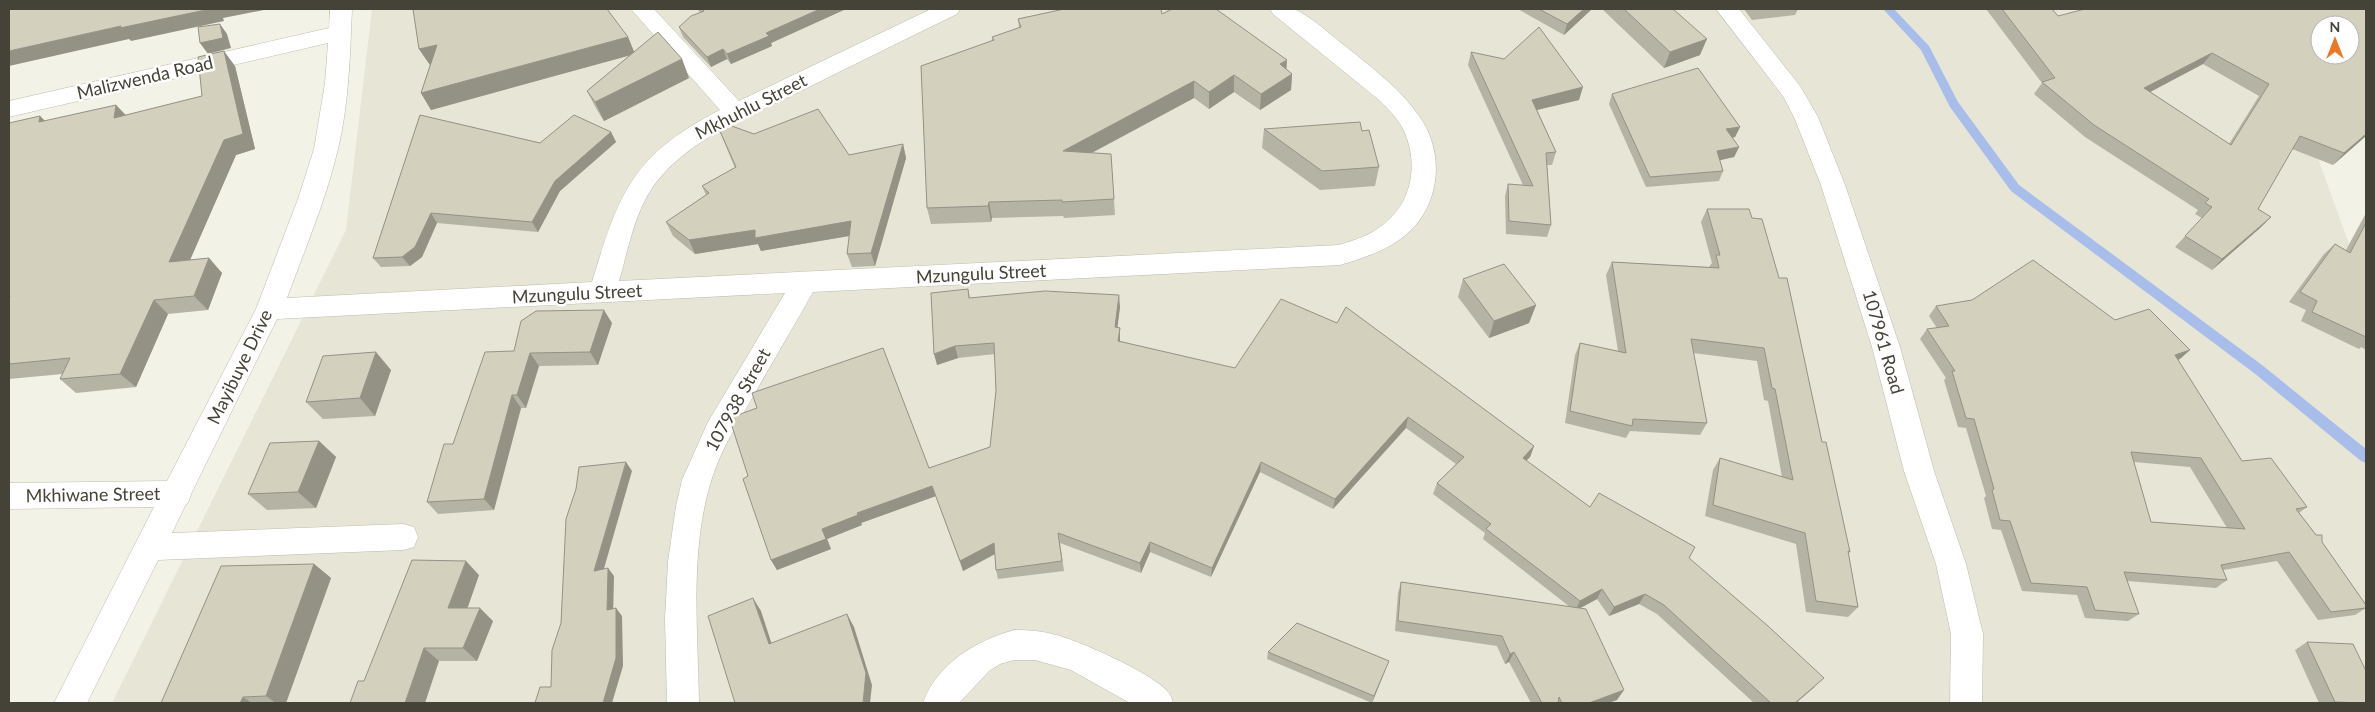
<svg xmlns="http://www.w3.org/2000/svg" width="2375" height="712" viewBox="0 0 2375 712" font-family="Lato,sans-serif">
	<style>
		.residential { fill: #e6e5d6 }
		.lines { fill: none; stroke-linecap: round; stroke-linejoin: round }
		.stream { fill: #a8bdea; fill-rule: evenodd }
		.minor-casing { stroke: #bdbcab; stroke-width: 1 }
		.minor { fill: #fff; fill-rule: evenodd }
		.wall { fill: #b5b3a3; fill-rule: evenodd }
		.shaded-wall { fill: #949285 }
		.building { fill: #d3d0be; stroke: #949285; fill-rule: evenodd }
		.labels { text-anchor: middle; stroke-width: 5; stroke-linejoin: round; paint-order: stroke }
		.street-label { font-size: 18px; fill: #454337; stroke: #fff }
	</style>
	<rect width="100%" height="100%" fill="#f2f2e7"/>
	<!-- residential -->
	<path class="residential" d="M372,9H2264L2366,291V703H112L346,230Z"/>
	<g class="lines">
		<!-- stream -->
		<path class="stream" d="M1883,9H1894L1929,46L1958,102L2019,185L2262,365L2366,449V463L2361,461L2254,373L2011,191L1950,107L1921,50Z"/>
		<!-- minor casing -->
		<g class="minor-casing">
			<path id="minor" d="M330,9H352C350,56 349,103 338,149C326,200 305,249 287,298L592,282C619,193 632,155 720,110L631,9H654L739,101L931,9H960L957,14C906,39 854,64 803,90C751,116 687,138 652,188C634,215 628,250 619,281L1339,245C1355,240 1371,235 1384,224C1414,201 1419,159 1402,127C1396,116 1387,108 1379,100L1273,14L1270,9C1277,9 1290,6 1296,10C1312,17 1339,42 1354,53C1377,72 1402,91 1419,116C1447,155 1440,212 1399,240C1382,252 1360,259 1340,265L813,292C794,326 774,359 755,393C739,421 722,447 712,478C689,550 698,629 699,703H667L665,619L668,562L676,506L682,480L708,422L785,293L277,319L192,492L188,503L186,504L172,533L403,524L414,527L418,537L414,547L403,550L158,560L87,703H54L154,507L9,509V483L167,481L256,309L298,199L314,149L325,83L328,43L9,117V101L329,28Z
				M1716,9H1739L1800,86L1818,117L1845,185L1900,347L1934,471L1966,564L1983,634L1982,703H1950L1951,634L1936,564L1904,471L1872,347L1821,185L1794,117L1783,96Z
				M1014,630C1028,630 1042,631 1056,635C1078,640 1156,675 1169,693C1171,695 1172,700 1173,703H1130L1071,670L1035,660H1014L1000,664L989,671L959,703H923C937,664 975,641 1014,630Z"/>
		</g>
		<!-- minor -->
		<use href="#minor" class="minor"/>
	</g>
	<!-- wall -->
	<path class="wall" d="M697,9H846L771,43L772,46L731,64L727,59L711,67L683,37L679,27L700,12Z
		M1060,9H1161L1162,14L1286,69L1292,74L1291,90L1260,110L1234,92L1209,109L1194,98L1092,153L1111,154L1115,215L1064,218L1063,216L992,218L991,222L931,224L927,208L992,40V37L1019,28L1018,19L1061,10Z
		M1518,9H1592L1564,35Z
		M1602,9H1673L1700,55L1664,68Z
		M1744,9H1798L1795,15L1752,20Z
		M1986,9H2052L2058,16L2366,9V136L2333,165L2292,149L2258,209L2271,217L2260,228L2212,270L2175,247L2202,218L2195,214L2198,210L2085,137L2034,94L2042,83ZM2203,64L2259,96L2229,144L2150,92Z
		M628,37L634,52L682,59L689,78L604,121L597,110L587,91L630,55L431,110L421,93L430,65L419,49Z
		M1471,52L1579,100L1537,110L1556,152L1552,165H1547L1551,225L1547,237L1506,234L1505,196L1508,184L1523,185L1468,65Z
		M235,66L255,149L236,155L190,260L209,258L222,273L208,310L168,314L136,387L76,393L60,379L63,374L9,379V297H10L40,116L45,121L116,105L126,115L202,96Z
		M1612,94L1740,127L1735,137L1732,138L1739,147L1734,157L1720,160L1723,171L1719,181L1646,187L1609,104Z
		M420,115L540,143L611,132L616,142L560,191L538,232L437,223L422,257L410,266L381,267L373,258Z
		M715,120L754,134L849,155L903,144L906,158L875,266L852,267L847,254L849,236L761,251L758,244L695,254L673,236L666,222L706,195L702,186L735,168Z
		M1264,129L1362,131L1379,167L1375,186L1320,190L1262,148Z
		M1707,209L1822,442L1850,552L1848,554L1858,607L1848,617L1806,612L1796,544L1705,516L1713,470L1720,458L1782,477L1768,401L1764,400L1757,361L1693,353L1707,423L1700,435L1630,431L1626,438L1565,423L1575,355L1580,343L1618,351L1606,275L1612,262L1709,267L1712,263L1701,222Z
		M2366,213V350L2361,347L2359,349L2301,321L2306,310L2289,302L2324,254L2335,244L2346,250Z
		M1463,279L1536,305L1529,323L1489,338L1458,297Z
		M968,289L970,298L1120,307L1117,327L1120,328V341L1534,446L1530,457L1526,461L1590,507L1689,558L1815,687L1796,703H1754L1657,614L1639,604L1609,616L1597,599L1580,608L1617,700L1608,703H1531L1509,662L1505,664L1497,646L1395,631L1398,593L1401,582L1570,607L1483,539L1485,533L1433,494L1437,483L1456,464L1406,428L1333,509L1260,472L1211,577L1150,552L1141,573L1060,543L1064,571L998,579L996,570L995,554L963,571L936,496L861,523L862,525L827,539L831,549L777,570L771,560L929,468L990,447L996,391L995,354L958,358L937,365Z
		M1936,306L2115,320L2190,350L2178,360L2242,461L2307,507L2299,513L2322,542L2366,605V608L2355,615L2318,620L2277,561L2223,570L2227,580L2216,588L2127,581L2139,614L2128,621L2085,618L2077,595L2022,591L2001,530L1992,529L1984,498L1986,496L1966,428L1958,427L1944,380L1946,378L1920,339L1927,329L1937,328L1929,316ZM2134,462L2190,467L2227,528L2151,522Z
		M612,323L598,365L539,366L526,408H521L494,510L438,514L427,502L453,444L514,351Z
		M391,370L375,416L323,419L306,402Z
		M319,441L336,457L316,508L267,510L248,494Z
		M314,564L331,578L286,703H161Z
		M479,575L467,608L493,621L477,661H439L364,681Z
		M2307,642L2366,703H2319L2295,650Z
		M1268,652L1386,668L1372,703L1267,659Z"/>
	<!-- shaded-wall -->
	<path class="shaded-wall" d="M210,9H264V10L223,18L224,21L131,41L129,39L9,66V51L121,26Z
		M820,9H846L771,43L772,46L731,64L727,54L766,33Z
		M1584,9H1592L1564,35L1567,24Z
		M220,24L227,34L231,48L208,54L200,43Z
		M628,37L635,54L431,110L421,93Z
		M1707,39L1700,55L1664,68L1670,52Z
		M437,45L447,61L430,65L419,49Z
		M723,49L727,59L711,67L707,57Z
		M224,51L235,66L255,149L236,155L183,276L169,262Z
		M2212,53L2203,64L2135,100L2144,88Z
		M682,59L689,78L604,121L595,102Z
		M1287,60L1286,77L1280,64Z
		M1292,74L1291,90L1260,110L1261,94Z
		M1234,75V92L1209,109V92Z
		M1194,81V98L1065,167L1063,151Z
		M1583,87L1579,100L1528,112L1532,100Z
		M116,105L129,119L114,118Z
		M40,116L55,131L39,122Z
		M1740,127L1735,137L1722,140L1726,129Z
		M611,132L616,142L560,191L538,232L532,222L555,181Z
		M2366,134V136L2333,165L2344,153Z
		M903,144L906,158L875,266L871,253Z
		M1739,147L1734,157L1712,162L1717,151Z
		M989,202L992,218L991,222L988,206Z
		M431,213L437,223L422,257L410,266L402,257Z
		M2271,217L2260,228L2212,270L2222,259Z
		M851,221L855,235L761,251L758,244L695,254L689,240L755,230Z
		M209,258L222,273L208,310L194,296Z
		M1119,295L1120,307L1116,339L1115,327Z
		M154,300L168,314L136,387L120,374Z
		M1536,305L1529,323L1489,338L1494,321Z
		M604,310L612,323L598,365L590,352Z
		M1120,328V339L1119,352L1118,341Z
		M955,346L958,358L937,365L934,354Z
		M2190,350L2180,359L2165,364L2175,355Z
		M376,352L391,370L375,416L360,398Z
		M530,353L539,366L526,408L517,395Z
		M512,395L521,408L494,510L484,499Z
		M1408,417L1406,428L1333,509L1335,499Z
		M319,441L336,457L316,508L298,492Z
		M1534,446L1530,457L1518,469L1523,458Z
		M626,462L632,471L601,579L594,571Z
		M1261,462L1260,472L1211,577L1212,568Z
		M932,486L936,496L861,523L857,513Z
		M858,515L862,525L827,539L831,549L777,570L771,560L822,529Z
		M1150,542V552L1141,573L1140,563Z
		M994,543L997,553L963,571L960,561Z
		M466,561L479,575L463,621L448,608Z
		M314,564L331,578L286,703H276L266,696Z
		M608,568L614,576L613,618L607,610Z
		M1602,589L1597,599L1575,611L1580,601Z
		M1645,594L1639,604L1609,616L1614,607Z
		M753,598L761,611L776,657L769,644Z
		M480,608L493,621L477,661L463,648Z
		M616,608L622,616L623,666L612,703H603Z
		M847,614L854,627L872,685L870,703H863Z
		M424,648L439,661L425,703H405Z
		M1514,652L1509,662L1505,664L1510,654Z
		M1389,661L1386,668L1372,703L1374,696Z
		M1824,678L1796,703H1795Z
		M1624,690L1617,700L1608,703H1589Z
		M243,697L252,703H240Z"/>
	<!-- building -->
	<path class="building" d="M9,9H210L120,28L121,26L9,51Z
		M413,9H607L628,37L421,93L437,45L419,49Z
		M702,9H820L766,33L769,36L727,54L723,49L707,57L679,27L691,16L704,11Z
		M1064,9H1161L1162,14L1172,9H1216L1287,60L1280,64L1292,74L1261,94L1234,75L1209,92L1194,81L1063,151L1111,154L1114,199L1062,202V200L989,202L988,206L927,208L921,66L994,40L992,37L1021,27L1018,19Z
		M1539,9H1584L1567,24Z
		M1624,9H1673L1707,39L1670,52Z
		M2002,9H2052L2058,16L2085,9H2366V134L2344,153L2300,136L2258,209L2271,217L2222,259L2185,236L2212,207L2205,203L2209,199L2094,125L2042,82L2055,78ZM2320,25H2350V55H2320ZM2212,53L2269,84L2231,145L2144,88Z
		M220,24L223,38L200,43L198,27Z
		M1539,27L1583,87L1532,100L1556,152L1546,153L1551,225L1509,221L1508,184L1533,186L1471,52L1504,59Z
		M658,32L682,59L595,102L587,91Z
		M224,51L243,134L224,140L169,262L209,258L194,296L154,300L120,374L60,379L70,358L9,364V297H10L9,294V123L40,116L39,122L116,105L114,118L202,96L198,57Z
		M1698,68L1740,127L1726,129L1739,147L1717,151L1723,171L1650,177L1612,94Z
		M818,109L849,155L903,144L871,253L847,254L851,221L755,238V230L689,240L666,222L709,193L702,186L736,167L715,120L754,134Z
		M420,115L540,143L574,115L611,132L555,181L532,222L431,213L415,247L402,257L373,258Z
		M1360,122L1362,131L1369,130L1379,167L1322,171L1264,129Z
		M1707,209H1749L1752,218L1762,219L1779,278H1787L1822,442H1826L1850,552L1848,551L1858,607L1816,601L1805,533L1713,505L1720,458L1793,480L1775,389L1772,388L1764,348L1691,339L1707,423L1633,419L1632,426L1570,411L1580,343L1626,353L1612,262L1719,268L1716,255H1720Z
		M2366,223V337L2312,312L2317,301L2300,292L2335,244L2350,253Z
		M2033,260L2115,320L2149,309L2190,350L2175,355L2242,461L2271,458L2307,507L2296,509L2316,535H2322V542L2366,605V608L2331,612L2289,552L2221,565L2227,580L2124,572L2139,614L2095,610L2087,587L2031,583L2010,521L2000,520L1992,490L1994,489L1974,419L1966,418L1952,371H1955L1927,329L1949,326L1936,306L1972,300ZM2131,452L2201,458L2245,529L2151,522Z
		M1504,264L1536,305L1494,321L1463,279Z
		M968,289L969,298L1045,291L1119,295L1115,327L1120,328L1118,341L1235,368L1281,299L1337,323L1346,307L1534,446L1523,458L1590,507L1599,493L1695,547L1689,558L1768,626L1824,678L1795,703H1771L1664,605L1645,594L1614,607L1602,589L1580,601L1486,529L1491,524L1437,483L1464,457L1408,417L1335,499L1261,462L1212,568L1150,542L1140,563L1058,533L1062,561L996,570L994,543L960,561L932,486L857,513L858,515L822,529L826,539L771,560L743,479L748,476L730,420L732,417L757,408L752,393L883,348L929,468L990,447L996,391L994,343L955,346L934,354L931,293Z
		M604,310L590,352L530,353L517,395H512L484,499L427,502L444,444H453L485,352L514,351L521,321L536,311Z
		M376,352L360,398L306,402L323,356Z
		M319,441L298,492L248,494L270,443Z
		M626,462L594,571L608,568L607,610L616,608V658L603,703H535L540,687H551L552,650L561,623L566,519L576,489L579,467Z
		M412,560L466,561L448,608H480L463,648H424L405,703H350L358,681H364Z
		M314,564L266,696L243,697L240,703H161L221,566Z
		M1401,582L1586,609L1624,690L1589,703H1562L1559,697L1558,703H1542L1514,652L1510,654L1502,636L1398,621Z
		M753,598L769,644L847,614L866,673L863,703H735L708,616Z
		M1297,623L1389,661L1374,696L1268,652Z
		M2307,642L2353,644L2366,671V703L2335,702Z"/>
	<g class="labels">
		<!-- street labels -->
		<g class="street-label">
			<text transform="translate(145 78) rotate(-13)" y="6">Malizwenda Road</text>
			<text transform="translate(751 107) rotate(-27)" y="6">Mkhuhlu Street</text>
			<text transform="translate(981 274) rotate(-3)" y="6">Mzungulu Street</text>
			<text transform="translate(577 294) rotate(-3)" y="6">Mzungulu Street</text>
			<text transform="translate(1883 342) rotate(74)" y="6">107961 Road</text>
			<text transform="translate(240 367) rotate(-64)" y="6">Mayibuye Drive</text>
			<text transform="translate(738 400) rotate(-61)" y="6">107938 Street</text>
			<text transform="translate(93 495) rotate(-1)" y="6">Mkhiwane Street</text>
		</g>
	</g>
	<!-- border -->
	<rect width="2375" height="712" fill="none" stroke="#454337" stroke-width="20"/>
	<!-- north arrow -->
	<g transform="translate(2335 40)"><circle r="24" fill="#ffffff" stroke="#b5b4af"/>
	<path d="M0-4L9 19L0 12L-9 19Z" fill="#e97927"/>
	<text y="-8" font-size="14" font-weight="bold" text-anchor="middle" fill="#454337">N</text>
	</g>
</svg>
